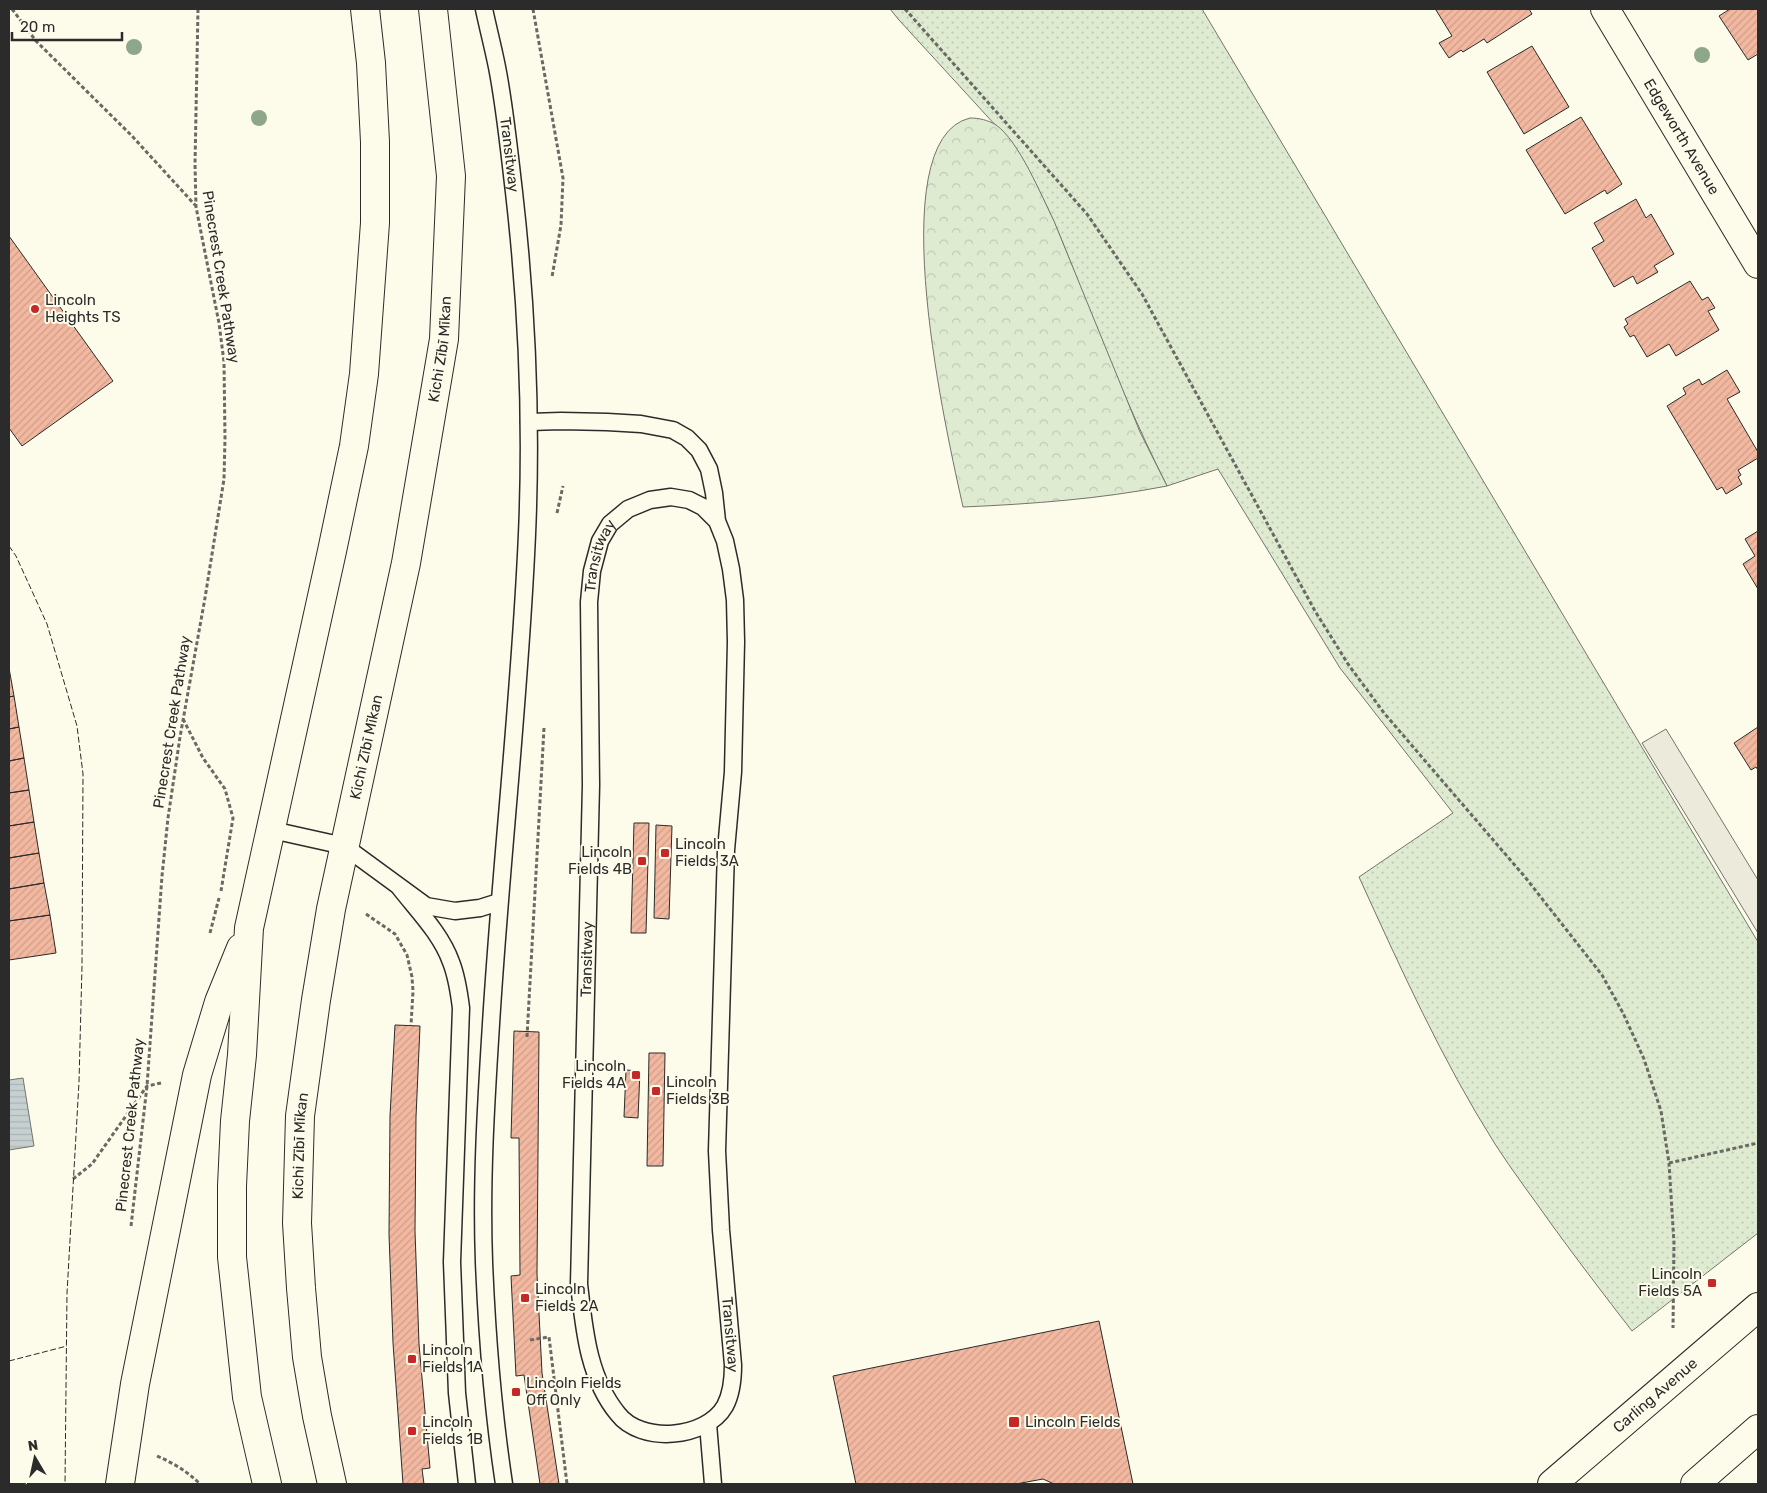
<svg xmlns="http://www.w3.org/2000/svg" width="1767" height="1493" viewBox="0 0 1767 1493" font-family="Rubik,sans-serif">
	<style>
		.grass { fill: url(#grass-dots); stroke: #74746e }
		.forest { fill: url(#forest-crowns); stroke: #74746e }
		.parking { fill: #eceadb; stroke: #74746e }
		.water { fill: url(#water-rules); stroke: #74746e }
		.building { fill: url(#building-hatch); stroke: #2b2b2b }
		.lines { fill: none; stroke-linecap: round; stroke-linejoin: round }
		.service-casing { stroke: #2b2b2b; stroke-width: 19 }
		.minor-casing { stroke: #2b2b2b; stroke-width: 30 }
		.primary-casing { stroke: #2b2b2b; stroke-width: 30 }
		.trunk-casing { stroke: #2b2b2b; stroke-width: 30 }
		.path { stroke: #6a6964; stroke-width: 3; stroke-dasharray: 4 2.5; stroke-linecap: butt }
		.service { stroke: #fdfbea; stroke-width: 16 }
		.minor { stroke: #fdfbea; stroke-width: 28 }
		.primary { stroke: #fdfbea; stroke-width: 28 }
		.trunk { stroke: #fdfbea; stroke-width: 28 }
		.fence { stroke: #2b2b2b; stroke-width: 1; stroke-dasharray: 6 2.5; stroke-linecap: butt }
		.tree { fill: #8ea78a }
		.poi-dot { fill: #c62828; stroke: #fdfbea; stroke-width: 2 }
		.labels { text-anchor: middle; stroke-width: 4; stroke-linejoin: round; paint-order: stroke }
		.street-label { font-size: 15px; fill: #2b2b2b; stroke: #fdfbea }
		.poi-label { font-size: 15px; fill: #2b2b2b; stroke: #fdfbea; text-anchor: start }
	</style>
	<defs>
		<pattern id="grass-dots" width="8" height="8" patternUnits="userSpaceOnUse" patternTransform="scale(1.25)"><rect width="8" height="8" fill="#deebd1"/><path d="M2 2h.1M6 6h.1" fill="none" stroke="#bfcab4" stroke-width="1.8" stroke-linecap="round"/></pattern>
		<pattern id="forest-crowns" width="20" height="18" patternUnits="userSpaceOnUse" patternTransform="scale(1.25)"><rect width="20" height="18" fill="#deebd1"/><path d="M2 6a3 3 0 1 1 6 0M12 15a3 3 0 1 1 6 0" fill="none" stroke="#bfcab4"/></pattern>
		<pattern id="water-rules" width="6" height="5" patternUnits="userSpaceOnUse" patternTransform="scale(1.25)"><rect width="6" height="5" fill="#c7d0d0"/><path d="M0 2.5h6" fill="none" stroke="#abb3b3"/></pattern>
		<pattern id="building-hatch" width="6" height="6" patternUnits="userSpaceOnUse" patternTransform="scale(1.25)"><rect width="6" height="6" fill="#f2b8a0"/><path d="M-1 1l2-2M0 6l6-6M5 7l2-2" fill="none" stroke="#d09e8a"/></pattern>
	</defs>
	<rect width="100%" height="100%" fill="#fdfbea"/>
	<!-- grass -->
	<path class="grass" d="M890,9H1202L1758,942V1233L1632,1331C1605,1296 1578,1261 1552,1225C1533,1198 1513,1172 1495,1144C1442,1060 1400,967 1359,877L1453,813L1340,668L1218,469L1167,486C1138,428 1113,369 1089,310C1066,251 1045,190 1008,139L899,20Z"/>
	<!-- forest -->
	<path class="forest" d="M970,118C979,118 988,120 996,125C1019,141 1041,195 1054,221L1140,432L1167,486C1100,499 1032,504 963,507C949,443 878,140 970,118Z"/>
	<!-- parking -->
	<path class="parking" d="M1666,729L1758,880V933L1642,743Z"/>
	<!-- water -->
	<path class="water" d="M23,1078L34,1146L9,1150V1080Z"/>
	<!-- building -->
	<path class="building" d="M1438,9H1529L1532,14L1487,43L1484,39L1463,52L1461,50L1449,58L1439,43L1452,36L1436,10Z
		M1730,9H1758V54L1748,60L1719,16Z
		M1532,46L1569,107L1524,134L1487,72Z
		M1581,117L1622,184L1607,194L1605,190L1565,214L1526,150Z
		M1636,199L1646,218L1651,214L1674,254L1654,266L1658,272L1637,284L1633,276L1614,287L1592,248L1604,241L1594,223Z
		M9,236L113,381L22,446L9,428Z
		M1690,281L1702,300L1708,297L1715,308L1708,311L1719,330L1676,356L1669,344L1647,357L1634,335L1630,337L1624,327L1628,324L1625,319Z
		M1727,370L1740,392L1727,399L1758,452V458L1738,470L1741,475L1738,477L1742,484L1726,494L1722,487L1717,490L1667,406L1686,394L1683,388L1699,379L1702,385Z
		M1758,531V589L1743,564L1755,556L1745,539Z
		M9,668L14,696L9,697Z
		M14,696L19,727L9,729V697Z
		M19,727L24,758L9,761V729Z
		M1758,727V770L1756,767L1751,770L1734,743Z
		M24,758L29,790L9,793V761Z
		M29,790L34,822L9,826V793Z
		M34,822L39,853L9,858V826Z
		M634,823H649L646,933H631Z
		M656,825L672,826L669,919L654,918Z
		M39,853L44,883L9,889V858Z
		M44,883L50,915L9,921V889Z
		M50,915L56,953L9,960V921Z
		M395,1025L420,1026L416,1117L415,1231L419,1344L430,1468L422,1469L424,1484H403L393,1343L389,1234L390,1116Z
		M514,1031L539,1032L537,1274L542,1373L559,1484H540L524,1375L516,1376L511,1276L520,1275L519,1138H511Z
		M649,1053H665L663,1166H647Z
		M626,1070L640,1071L638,1118L624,1117Z
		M1099,1321L1133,1484H1054L1043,1479L1016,1484H856L833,1376Z"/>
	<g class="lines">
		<!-- service casing -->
		<g class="service-casing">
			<g id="service">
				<path id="s1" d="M484,9C488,28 493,47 497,67C505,108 509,150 514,192C527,306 532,420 527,534C520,698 501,860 491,1024C486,1103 481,1183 484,1262C487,1336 493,1411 504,1484"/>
				<path id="s2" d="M529,422L561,421L607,422L641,424L673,430L687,438L699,450L709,469L714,493L717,521L725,541L731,569L735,600L736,642L733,772L726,850L717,1151L721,1230L733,1365C733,1379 732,1393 725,1406C706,1439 641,1444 618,1414C588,1378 584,1328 579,1284L591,785L589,602L592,571L600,541L610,524L628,509L650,500L671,497L689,500L703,507L717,521"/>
				<path d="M272,830L344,846L426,906L455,911L480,908L499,902"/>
				<path d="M400,888C418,911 441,934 451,962C457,977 459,992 461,1008L452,1262L457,1393L467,1484"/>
				<path d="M708,1424L713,1484"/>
			</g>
		</g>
		<!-- minor casing -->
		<g class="minor-casing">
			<g id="minor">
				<path id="s3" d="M1605,9L1758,264"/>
			</g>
		</g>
		<!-- primary casing -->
		<g class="primary-casing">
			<g id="primary">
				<path id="s4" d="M1552,1484L1758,1307"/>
				<path d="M1695,1484L1758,1429"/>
			</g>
		</g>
		<!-- trunk casing -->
		<g class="trunk-casing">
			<g id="trunk">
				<path d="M120,1484L135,1384L197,1075L219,1002L241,948"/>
				<path d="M267,1484L247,1397L232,1257V1186L235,1121L242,1055L249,928L332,551L354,446L364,374L375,223V142L371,63L365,9"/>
				<path id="s5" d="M332,1484L317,1416L307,1357L301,1288L297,1223L300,1116L316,1000L331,909L406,563L444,339L451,176L433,9"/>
			</g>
		</g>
		<!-- path -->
		<path class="path" d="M12,9L36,41L132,136L196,206
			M533,9L563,178L561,225L552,277
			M905,9L1087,214L1142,294L1315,611L1348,664L1384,713L1525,877L1602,975L1623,1013L1644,1059L1661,1111L1669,1163L1674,1243L1673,1328
			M557,513L563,486
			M183,719L203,758L225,789L233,818L221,891
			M366,914L395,934L407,955L412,977L413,991L411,1025
			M210,933L219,898
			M527,1037L544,728
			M1669,1163L1758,1143
			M73,1179L92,1164L147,1086L161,1083
			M131,1226L147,1086L162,876L168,818L180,737L205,598L224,479L225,438L224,362L219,323L196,207L195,164L198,9
			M530,1340L549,1337L567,1484
			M157,1456C173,1463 187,1471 200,1484"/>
		<!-- service -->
		<use href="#service" class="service"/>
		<!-- minor -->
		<use href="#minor" class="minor"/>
		<!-- primary -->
		<use href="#primary" class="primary"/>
		<!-- trunk -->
		<use href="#trunk" class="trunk"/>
		<!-- fence -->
		<path class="fence" d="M9,546L16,556L47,624L77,726L83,774L82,966L79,1082L67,1293L65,1484
			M9,1361L67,1346"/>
	</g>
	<!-- trees -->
	<g class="tree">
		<circle cx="134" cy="47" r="8"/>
		<circle cx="1702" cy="55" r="8"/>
		<circle cx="259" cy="118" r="8"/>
	</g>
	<!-- markers -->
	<g class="poi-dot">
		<circle cx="35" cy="309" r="5"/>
		<rect x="660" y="848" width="10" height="10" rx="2.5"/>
		<rect x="637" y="856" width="10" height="10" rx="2.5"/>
		<rect x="631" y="1070" width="10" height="10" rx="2.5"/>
		<rect x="651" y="1086" width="10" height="10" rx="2.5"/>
		<rect x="1707" y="1278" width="10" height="10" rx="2.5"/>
		<rect x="520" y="1293" width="10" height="10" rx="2.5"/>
		<rect x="407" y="1354" width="10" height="10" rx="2.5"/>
		<rect x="511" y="1387" width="10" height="10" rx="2.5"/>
		<rect x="1008" y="1416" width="12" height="12" rx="2.5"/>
		<rect x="407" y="1426" width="10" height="10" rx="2.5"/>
	</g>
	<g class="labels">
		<!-- street labels -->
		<g class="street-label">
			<text dy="5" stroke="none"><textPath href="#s3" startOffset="149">Edgeworth Avenue</textPath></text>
			<text dy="5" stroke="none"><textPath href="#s1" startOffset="148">Transitway</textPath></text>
			<text transform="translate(221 277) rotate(81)" y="5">Pinecrest Creek Pathway</text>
			<text dy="5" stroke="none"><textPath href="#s5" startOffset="1151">Kichi Zībī Mīkan</textPath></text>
			<text dy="5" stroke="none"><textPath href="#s2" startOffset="2131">Transitway</textPath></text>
			<text transform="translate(172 722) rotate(-81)" y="5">Pinecrest Creek Pathway</text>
			<text dy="5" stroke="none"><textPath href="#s5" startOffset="746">Kichi Zībī Mīkan</textPath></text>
			<text dy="5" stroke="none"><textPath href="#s2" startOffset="1726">Transitway</textPath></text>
			<text transform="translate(130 1125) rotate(-84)" y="5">Pinecrest Creek Pathway</text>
			<text dy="5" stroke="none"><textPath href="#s5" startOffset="341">Kichi Zībī Mīkan</textPath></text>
			<text dy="5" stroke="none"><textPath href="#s2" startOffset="1069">Transitway</textPath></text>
			<text dy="5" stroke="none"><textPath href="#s4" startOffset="136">Carling Avenue</textPath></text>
		</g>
		<!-- poi labels -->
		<g class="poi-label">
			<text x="45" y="305">Lincoln<tspan x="45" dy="17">Heights TS</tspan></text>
			<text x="675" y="849">Lincoln<tspan x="675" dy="17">Fields 3A</tspan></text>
			<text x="632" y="857" text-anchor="end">Lincoln<tspan x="632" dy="17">Fields 4B</tspan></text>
			<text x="626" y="1071" text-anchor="end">Lincoln<tspan x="626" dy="17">Fields 4A</tspan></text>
			<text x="666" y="1087">Lincoln<tspan x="666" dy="17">Fields 3B</tspan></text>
			<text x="1702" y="1279" text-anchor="end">Lincoln<tspan x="1702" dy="17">Fields 5A</tspan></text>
			<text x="535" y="1294">Lincoln<tspan x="535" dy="17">Fields 2A</tspan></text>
			<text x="422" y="1355">Lincoln<tspan x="422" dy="17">Fields 1A</tspan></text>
			<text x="526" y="1388">Lincoln Fields<tspan x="526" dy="17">Off Only</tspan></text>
			<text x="422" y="1427">Lincoln<tspan x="422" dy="17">Fields 1B</tspan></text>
			<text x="1025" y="1427">Lincoln Fields</text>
		</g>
	</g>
	<!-- border -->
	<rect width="1767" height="1493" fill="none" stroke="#2b2b2b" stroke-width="20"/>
	<!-- north arrow -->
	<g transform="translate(35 1458) rotate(351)" stroke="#fdfbea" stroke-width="4" paint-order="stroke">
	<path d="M0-4L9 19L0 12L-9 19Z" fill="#2b2b2b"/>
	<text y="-8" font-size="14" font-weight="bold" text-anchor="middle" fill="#2b2b2b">N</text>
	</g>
	<!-- scale -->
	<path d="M12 32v8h110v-8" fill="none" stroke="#2b2b2b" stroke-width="2.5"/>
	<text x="20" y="32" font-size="15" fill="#2b2b2b" stroke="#fdfbea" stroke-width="4" paint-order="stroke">20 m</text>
</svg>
